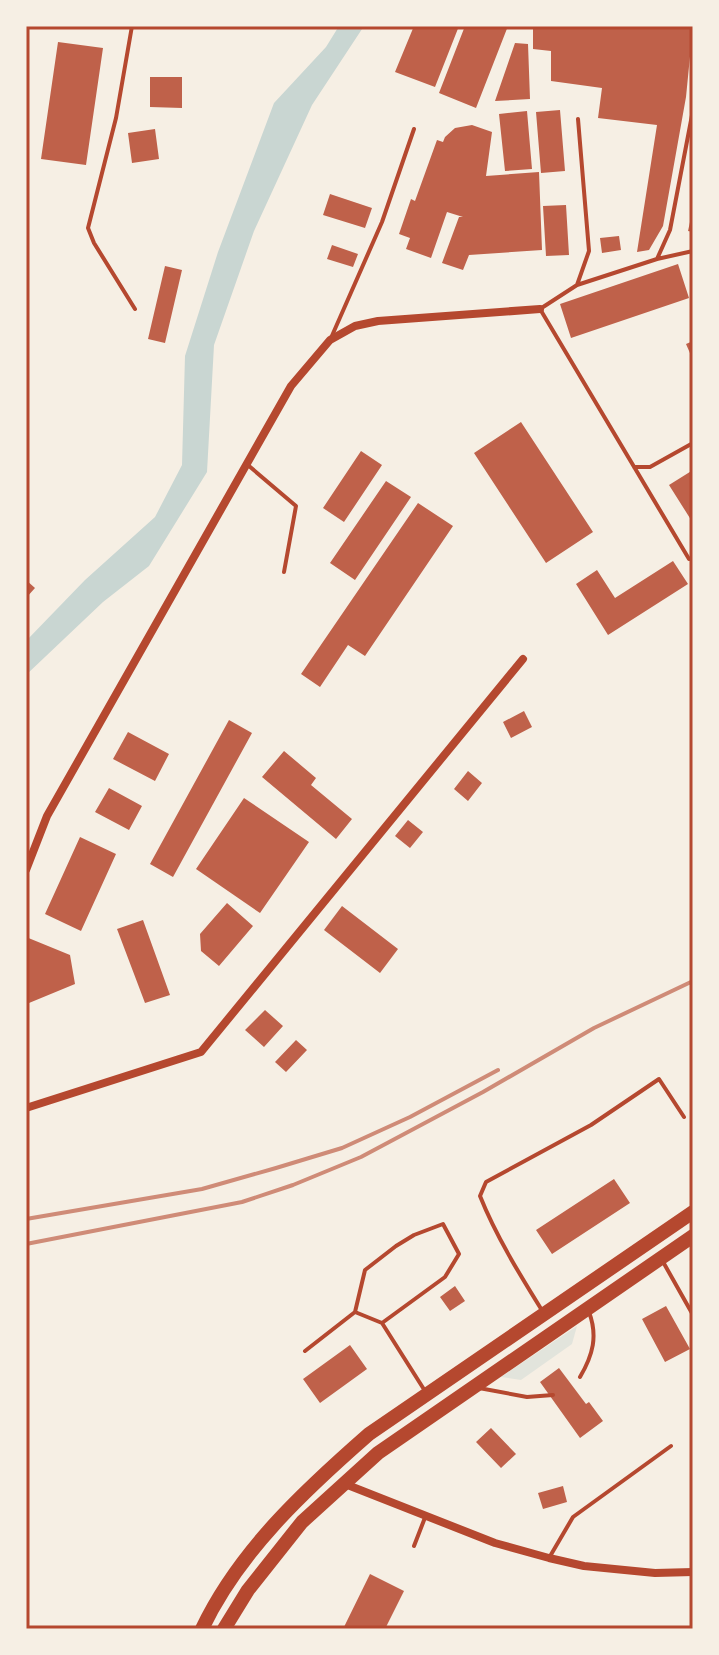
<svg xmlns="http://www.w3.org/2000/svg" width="719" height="1655" viewBox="0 0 719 1655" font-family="Lato,sans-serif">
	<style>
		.green { fill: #e2e4dc }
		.water { fill: #c9d6d2 }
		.building { fill: #bf614a }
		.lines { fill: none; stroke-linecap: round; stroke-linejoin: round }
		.service { stroke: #b5482f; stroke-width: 4 }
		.minor { stroke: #b5482f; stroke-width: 8 }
		.primary { stroke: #b5482f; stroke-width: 14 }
		.rail { stroke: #cf8b77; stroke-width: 4 }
		.neatline { fill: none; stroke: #b5482f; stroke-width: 3 }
	</style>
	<rect width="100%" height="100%" fill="#f6efe4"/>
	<!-- green -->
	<path class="green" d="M577,1326L572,1344L521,1380L501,1377Z"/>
	<!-- water -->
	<path class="water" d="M339,26H364L312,105L254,231L214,345L207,472L149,566L103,602L26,675V641L85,580L155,517L182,465L185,356L218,252L274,103L326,47Z"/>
	<!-- building -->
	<path class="building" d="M414,26H459L435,87L395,72Z
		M465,26H508L476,108L439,93Z
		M533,26H693L686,97L663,226L649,250L637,252L657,125L598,118L602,88L551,81V51L533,49Z
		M58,42L103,48L86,165L41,159Z
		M515,43L528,44L530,99L495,101Z
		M150,77H182V108L150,107Z
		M560,110L565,171L541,173L536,112Z
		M527,111L532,169L505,171L499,114Z
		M472,125L492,132L486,176L539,172L542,250L469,255L463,270L442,263L459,217H463L447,212L431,258L406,249L410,238L399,234L411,199L415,201L437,140L443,142L445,137L455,128Z
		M155,129L159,159L132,163L128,133Z
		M330,194L372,208L365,228L323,215Z
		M566,205L569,255L546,256L543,206Z
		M692,213H693V232L688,231Z
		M619,236L621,250L602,253L600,238Z
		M332,245L358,254L353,267L327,259Z
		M678,264L689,298L571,338L560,304Z
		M165,266L182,270L165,343L148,339Z
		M693,341V360L686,344Z
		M521,422L593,532L546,563L474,453Z
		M361,451L382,465L344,522L323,508Z
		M693,470V523L669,485Z
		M386,481L411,497L355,580L330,563Z
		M418,503L453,526L365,656L348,645L320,687L301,674Z
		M673,561L688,584L608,635L576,584L597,570L615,598Z
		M26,580L35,588L26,598Z
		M524,711L532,727L511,738L503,722Z
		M229,720L252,733L173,877L150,864Z
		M128,732L169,754L155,781L113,759Z
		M284,751L316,778L311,785L352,819L336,839L262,777Z
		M468,771L482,783L468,801L454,789Z
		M109,788L142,806L129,830L95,812Z
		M244,798L309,842L260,913L196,869Z
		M408,820L423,832L410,848L395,836Z
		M80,837L116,854L81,931L45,914Z
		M227,903L253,926L219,966L201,951L200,934Z
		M342,906L398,949L380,973L324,930Z
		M143,920L170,995L145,1003L117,929Z
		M26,937L70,955L75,984L29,1003L26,1002Z
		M265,1010L283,1026L264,1047L245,1030Z
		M296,1040L307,1050L286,1072L275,1062Z
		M614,1179L630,1203L552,1254L536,1230Z
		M455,1286L465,1301L450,1311L440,1297Z
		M666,1306L690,1349L665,1362L642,1319Z
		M350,1345L367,1369L320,1403L303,1379Z
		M559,1368L586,1404L589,1402L603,1421L580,1438L540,1382Z
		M491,1428L516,1454L501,1468L476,1442Z
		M563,1486L567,1502L543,1509L538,1493Z
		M370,1574L404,1591L385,1629H343Z"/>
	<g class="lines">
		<!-- service -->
		<path class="service" d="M132,26L116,118L88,228L94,243L135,309
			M578,119L589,251L577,285L540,309L689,559
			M657,259L670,230L693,110
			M577,285L657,259L693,251
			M331,338L382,222L414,129
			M249,466L296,506L284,572
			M634,467H650L693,443
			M662,1260L693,1315
			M355,1312L382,1323L425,1391
			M543,1312C520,1275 496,1236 480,1196L486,1182L591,1125L659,1079L684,1117
			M305,1351L355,1312L365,1270L396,1246L414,1235L443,1224L459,1254L445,1277L382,1323
			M580,1377C593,1355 598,1336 589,1312
			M479,1388L527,1397L553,1395
			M414,1546L426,1515
			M549,1558L573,1517L671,1446"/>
		<!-- minor -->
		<path class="minor" d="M26,870L47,816L291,386L330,340L355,326L378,321L540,309
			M26,1108L201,1052L523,659
			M345,1484L495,1543L549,1558L584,1566L655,1573L693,1572"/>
		<!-- primary -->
		<path class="primary" d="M202,1629C239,1551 305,1490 369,1434L693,1212
			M224,1629L248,1590L302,1522L378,1453L693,1236"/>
		<!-- rail -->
		<path class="rail" d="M26,1219L202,1189L276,1168L342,1148L410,1117L498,1070
			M26,1244L242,1202L293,1185L361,1157L483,1092L594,1028L693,981"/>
	</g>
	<!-- border -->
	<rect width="719" height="1655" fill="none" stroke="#f6efe4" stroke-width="56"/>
	<rect x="28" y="28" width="663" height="1599" class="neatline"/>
</svg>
